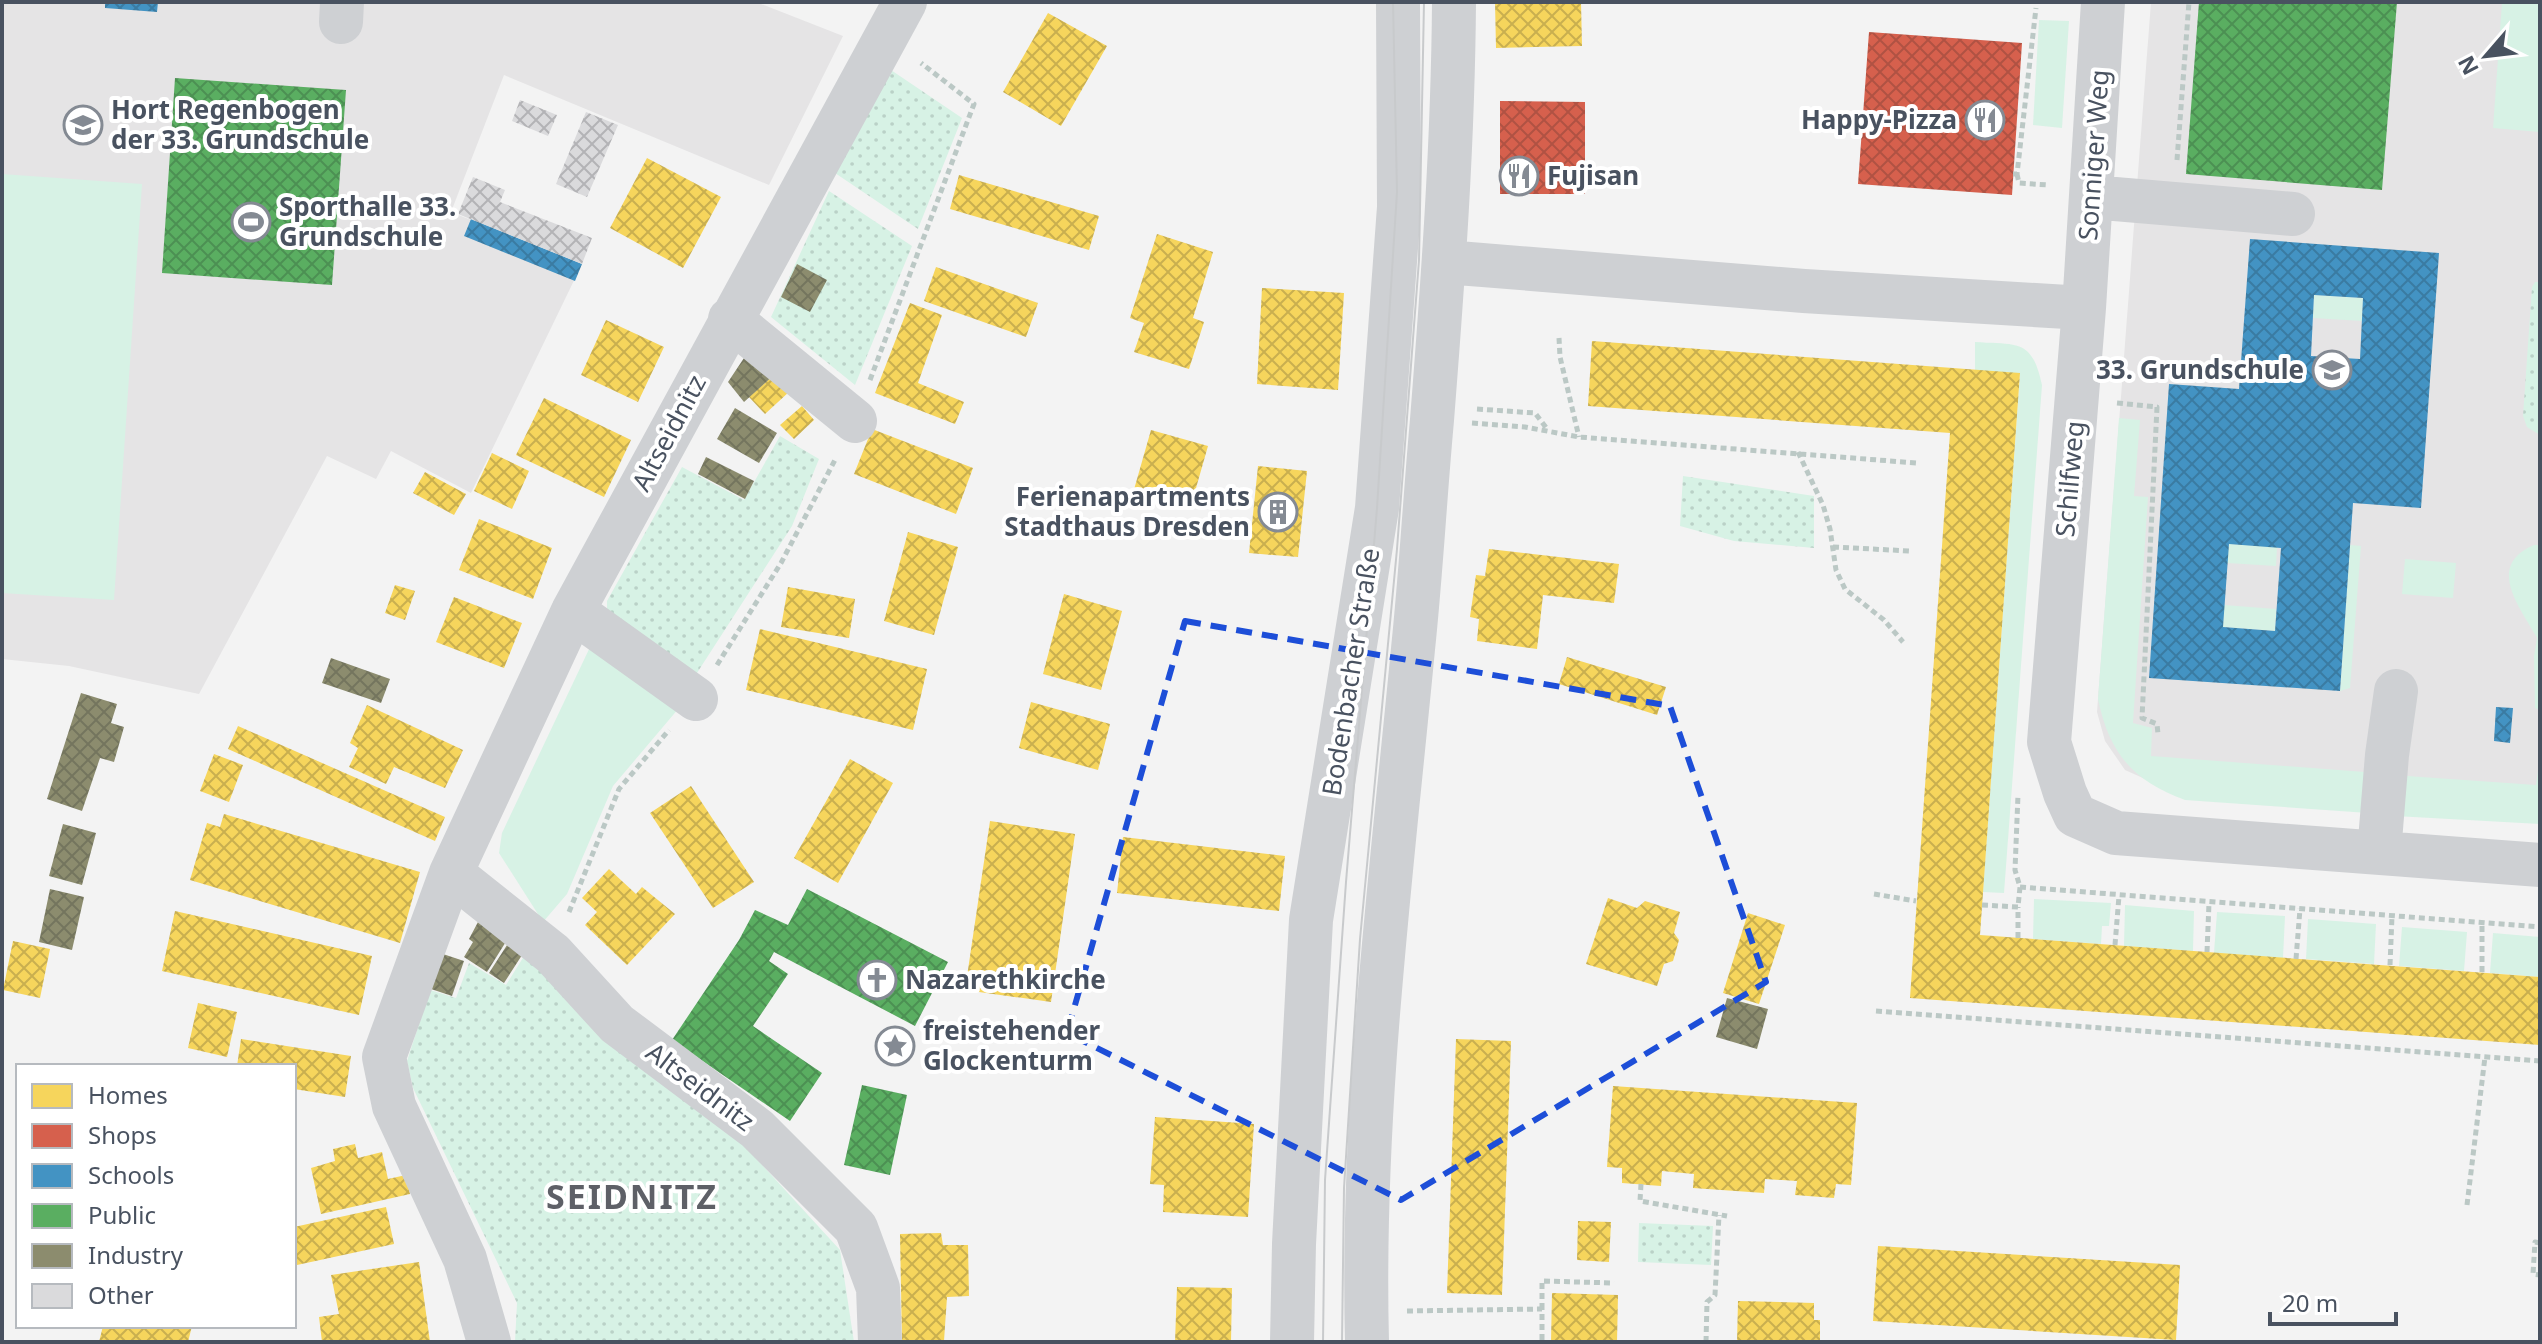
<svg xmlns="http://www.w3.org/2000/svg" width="2542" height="1344" viewBox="0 0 2542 1344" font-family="'Noto Sans',sans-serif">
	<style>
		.education { fill: #e5e4e5 }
		.grass { fill: #d7f2e5 }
		.park { fill: url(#park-dots) }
		.homes { fill: url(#homes-cross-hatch) }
		.shops { fill: url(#shops-cross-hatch) }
		.schools { fill: url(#schools-cross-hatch); fill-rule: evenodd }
		.public { fill: url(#public-cross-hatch) }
		.industry { fill: url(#industry-cross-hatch) }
		.building { fill: url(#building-cross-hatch) }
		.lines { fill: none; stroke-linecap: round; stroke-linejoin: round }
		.path { stroke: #bbc8c5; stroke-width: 5; stroke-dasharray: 6 4; stroke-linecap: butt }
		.minor { stroke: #ced0d3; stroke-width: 44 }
		.tram { stroke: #c8cacc; stroke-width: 2 }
		.marked { fill: none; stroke: #1d4ed8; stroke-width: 6; stroke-dasharray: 16 10; stroke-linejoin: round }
		.labels { text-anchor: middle; stroke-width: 8; stroke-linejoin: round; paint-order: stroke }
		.poi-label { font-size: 26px; font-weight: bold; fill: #495260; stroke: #fff; text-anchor: start }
		.street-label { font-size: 26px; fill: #495260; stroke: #fff }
		.district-label { font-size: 34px; font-weight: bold; letter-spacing: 2px; fill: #5e6067; stroke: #fff }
	</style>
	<defs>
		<pattern id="park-dots" width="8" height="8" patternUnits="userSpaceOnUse" patternTransform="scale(2)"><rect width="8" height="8" fill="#d7f2e5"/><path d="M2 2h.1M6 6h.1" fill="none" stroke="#bad1c7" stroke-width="1.8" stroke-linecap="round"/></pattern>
		<pattern id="homes-cross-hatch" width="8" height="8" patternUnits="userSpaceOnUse" patternTransform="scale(2)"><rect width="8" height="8" fill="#f6d55c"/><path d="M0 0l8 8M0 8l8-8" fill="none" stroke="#c9af4f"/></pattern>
		<pattern id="shops-cross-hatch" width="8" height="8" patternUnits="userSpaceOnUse" patternTransform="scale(2)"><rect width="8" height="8" fill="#d6604d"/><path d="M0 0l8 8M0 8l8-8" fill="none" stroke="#b05243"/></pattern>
		<pattern id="schools-cross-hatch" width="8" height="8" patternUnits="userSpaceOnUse" patternTransform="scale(2)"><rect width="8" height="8" fill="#4393c3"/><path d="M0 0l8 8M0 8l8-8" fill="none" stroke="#3a7ba2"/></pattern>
		<pattern id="public-cross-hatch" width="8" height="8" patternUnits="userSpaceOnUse" patternTransform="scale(2)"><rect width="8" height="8" fill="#5aae61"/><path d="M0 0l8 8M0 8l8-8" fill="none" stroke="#4c9053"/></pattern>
		<pattern id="industry-cross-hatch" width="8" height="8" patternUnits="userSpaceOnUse" patternTransform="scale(2)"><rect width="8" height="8" fill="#8c8c6e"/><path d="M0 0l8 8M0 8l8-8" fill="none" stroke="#74755e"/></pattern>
		<pattern id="building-cross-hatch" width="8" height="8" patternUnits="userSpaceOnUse" patternTransform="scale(2)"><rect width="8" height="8" fill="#dadadc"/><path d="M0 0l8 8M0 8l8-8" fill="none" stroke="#b3b3b6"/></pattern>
	</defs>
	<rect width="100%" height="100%" fill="#f3f3f3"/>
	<!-- education -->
	<path class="education" d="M2,2H756L843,36L769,185L504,75L451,212L582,264L471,493L391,451L376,479L327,456L199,694L69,666L2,659Z
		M2151,2H2540V806L2152,782L2125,770L2105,741L2097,712Z"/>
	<!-- grass -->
	<path class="grass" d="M2502,2H2540V132L2493,128Z
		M2039,20L2069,21L2062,128L2033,125Z
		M2,174L142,184L114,600L2,593Z
		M2314,295L2363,298L2362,321L2313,318Z
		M1975,342C2017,345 2032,338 2042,385L2004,893L1983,892L2020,374L1975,370Z
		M2119,418L2140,420L2134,496L2148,497L2133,723L2152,728L2151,756L2365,772L2368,813L2185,800C2133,781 2109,753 2098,699Z
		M2229,544L2277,547L2276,566L2227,563Z
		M2350,545L2361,546L2350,688L2340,691Z
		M2534,545H2540V710L2535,708L2534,656L2537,638C2520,607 2485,566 2534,545Z
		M2405,559L2456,563L2453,598L2402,594Z
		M2224,605L2276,609L2275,631L2223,627Z
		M591,645L679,708L613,786L567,894L543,922L499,853L502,833Z
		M2540,757V824L2395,816L2407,776L2536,785Z
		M2034,899L2111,903L2109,926H2102L2101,944L2033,939Z
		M2125,905L2194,911L2193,951L2124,946Z
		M2217,912L2285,916L2283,958L2214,953Z
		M2308,919L2376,924L2374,964L2306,959Z
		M2402,927L2467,932L2464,971L2399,966Z
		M2493,933L2540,937V977L2490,973Z"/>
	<!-- park -->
	<path class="park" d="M888,68L962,118L918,229L835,173Z
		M829,191L912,246L855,385L771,317Z
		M2535,282H2540V435L2527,427L2523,416L2532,287Z
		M780,436L819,459L792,526L695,676L607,616V601L682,467L744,500Z
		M1683,476L1814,496V548L1734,541L1680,526Z
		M526,953L742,1143L840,1250L854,1342H515L517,1303L413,1088L407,1061L430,990L456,998L469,963L506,985Z
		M1639,1223L1713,1226L1711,1265L1638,1262Z"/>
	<!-- homes -->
	<path class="homes" d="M1495,2H1581L1582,46L1496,48Z
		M1048,13L1107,46L1061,126L1003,92Z
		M647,158L721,197L683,268L610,228Z
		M959,175L1099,216L1089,250L950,209Z
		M1157,234L1213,252L1193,318L1204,322L1189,369L1134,352L1144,323L1130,318Z
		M936,267L1038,303L1026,337L924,301Z
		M1262,288L1344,293L1338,390L1257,384Z
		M910,303L942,315L918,383L964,402L955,424L875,393Z
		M606,320L664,347L638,402L581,375Z
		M1592,341L2020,373L1980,935L2540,977V1045L1910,998L1950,433L1588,406Z
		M775,374L790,391L765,414L749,397Z
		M544,398L631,440L604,497L516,455Z
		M802,406L814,420L794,439L780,425Z
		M872,429L973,468L956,514L854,474Z
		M1151,430L1208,446L1190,509L1133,493Z
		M492,453L529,471L512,509L474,491Z
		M1258,466L1307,471L1298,557L1249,553Z
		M425,472L466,494L454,515L413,493Z
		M479,519L552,548L533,599L459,570Z
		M908,532L958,547L934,635L884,621Z
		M1489,549L1619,564L1614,603L1543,595L1537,649L1477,641L1479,619L1470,617L1476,575L1485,576Z
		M395,585L415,591L405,620L385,613Z
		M788,587L855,599L849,638L781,627Z
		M1064,594L1122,611L1101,690L1043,674Z
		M454,597L522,623L504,668L436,642Z
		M760,629L927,669L913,730L746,690Z
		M1567,657L1666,687L1657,715L1559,684Z
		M1031,702L1110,724L1098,770L1019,748Z
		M367,705L463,750L445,788L394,767L386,784L349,767L358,748L350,743Z
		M238,726L445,817L435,841L228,749Z
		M214,754L243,765L229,802L200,791Z
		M850,759L893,783L838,883L794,858Z
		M691,786L754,882L713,908L650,813Z
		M224,814L420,872L400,943L190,880L207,823L220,827Z
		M990,821L1075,834L1051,1002L965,990Z
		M1123,837L1285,856L1279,911L1117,893Z
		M609,869L636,894L642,887L675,914L627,965L585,925L597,912L582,898Z
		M1608,898L1637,908L1645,901L1680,912L1674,933L1679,940L1673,961L1664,964L1657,986L1586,964Z
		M175,911L372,956L359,1015L162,971Z
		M1748,913L1785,925L1759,1004L1723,993Z
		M13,941L50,949L40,998L3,990Z
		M198,1003L237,1012L227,1057L188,1048Z
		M241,1039L351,1056L345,1097L294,1089V1066H237Z
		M1456,1039L1511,1041L1502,1295L1447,1293Z
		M1613,1086L1857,1103L1851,1185L1836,1184L1834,1198L1795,1195L1797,1181L1765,1179L1764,1193L1693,1188L1694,1174L1662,1171L1661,1186L1622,1183V1168L1607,1167Z
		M1155,1117L1254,1124L1248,1217L1163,1212L1164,1185L1150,1184Z
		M355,1144L358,1158L382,1152L388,1179L406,1175L410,1194L321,1214L311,1168L335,1161L333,1149Z
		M386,1207L394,1244L297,1265L294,1227Z
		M1578,1221L1611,1222L1609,1262L1577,1260Z
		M941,1233L943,1245H968L969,1296L947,1297L944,1341L902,1342L900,1234Z
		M1878,1246L2180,1265L2176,1340L1873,1321Z
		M419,1262L430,1342H322L319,1317L339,1314L331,1275Z
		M1177,1287L1232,1288L1231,1342H1175Z
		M1552,1293L1618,1295L1617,1342H1551Z
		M1738,1301L1814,1303V1320H1820V1342H1737Z
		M103,1326H192L188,1342H99Z"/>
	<!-- shops -->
	<path class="shops" d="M1869,32L2022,43L2012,195L1858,184Z
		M1500,101L1585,102V194H1500Z"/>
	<!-- schools -->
	<path class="schools" d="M105,2H158L157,12L105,8Z
		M471,219L582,264L575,281L464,236Z
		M2250,239L2439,253L2421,508L2353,503L2340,691L2149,678L2169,384L2239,389ZM2314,295L2363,298L2360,359L2311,356ZM2229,544L2281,548L2275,631L2223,627Z
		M2496,707L2513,708L2510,743L2494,741Z"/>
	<!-- public -->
	<path class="public" d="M2199,2H2397L2382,190L2186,174Z
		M175,78L346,90L332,285L162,273Z
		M807,889L948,962L915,1026L774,952L769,961L788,974L753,1026L822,1073L790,1121L672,1040L739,940L755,910L788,925Z
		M862,1085L907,1095L890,1175L844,1165Z"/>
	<!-- industry -->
	<path class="industry" d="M797,264L827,280L810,312L781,297Z
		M750,349L775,374L744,402L728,382Z
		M735,408L777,433L759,463L717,439Z
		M706,457L754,481L745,499L698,474Z
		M331,658L390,679L381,703L322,683Z
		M81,693L117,704L111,723L124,727L114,762L100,758L82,811L47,799Z
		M63,824L96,833L82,885L49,876Z
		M50,889L84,897L72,950L39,942Z
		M478,922L507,940L487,972L464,957L473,942L469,939Z
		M509,942L524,952L504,983L489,973Z
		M443,954L464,961L452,996L431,989Z
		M1727,998L1768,1009L1757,1049L1716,1037Z"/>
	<!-- building -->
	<path class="building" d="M520,100L557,115L548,136L512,121Z
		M586,112L618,125L587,197L556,184Z
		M473,177L505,190L500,202L592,238L582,264L458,214Z"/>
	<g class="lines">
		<!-- path -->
		<path class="path" d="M2177,160L2189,2
			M2013,174H2017L2036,8
			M2017,174L2019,183L2048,185
			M1559,338L1560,357L1579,437
			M870,380L974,104L921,63
			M2117,403L2157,407L2142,718L2157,724L2158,734
			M1477,409L1535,413L1548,430
			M1472,423L1525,427L1579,437L1917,463
			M1798,452L1823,505L1830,529L1836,570L1845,589L1884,620L1903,642
			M1833,547L1910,551
			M717,665L781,563L836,458
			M2020,887L2540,927
			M1874,894L1916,901
			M1982,905L2018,907L2020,887L2015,870L2018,795
			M569,912L619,789L669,730
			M2018,938V907
			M2115,945L2119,896
			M2207,952L2209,903
			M2296,959L2300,909
			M2390,965L2392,916
			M2482,972V922
			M1876,1011L2540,1061
			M1641,1184L1640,1201L1727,1216
			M2467,1205L2485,1057
			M2540,1243L2535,1242L2533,1274L2540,1275
			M1542,1309V1281L1614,1283
			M1407,1311L1542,1309V1342
			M1706,1342L1707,1302L1715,1295L1719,1215"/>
		<!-- minor -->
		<path class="minor" d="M2103,2L2084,308L2049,742L2065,793L2075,815L2116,833L2540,865
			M341,22L342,2
			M2091,197L2293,214
			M1445,262L1804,291L2084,308
			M730,319L855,421
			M573,611L696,699
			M2379,853L2387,755L2396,691
			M451,873L553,954L617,1024L757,1129L856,1228L878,1288L880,1342
			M489,1342L465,1259L394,1106L384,1057L451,873L573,611L905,2
			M1292,1342L1294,1244L1311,920L1377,508L1399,207L1398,2
			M1367,1342C1361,1110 1391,879 1413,649C1421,573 1425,496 1432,420C1443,280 1453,142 1454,2"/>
		<!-- tram -->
		<path class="tram" d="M1323,1342L1325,1180L1346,882L1377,508L1397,192L1393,2
			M1342,1342L1344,1188L1360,939L1397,549L1419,260L1424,2"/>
	</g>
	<!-- marked area -->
	<path class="marked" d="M1185,621L1670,706L1766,982L1401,1200L1067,1033Z"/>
	<!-- icons -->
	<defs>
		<g id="restaurant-ring" transform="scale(2)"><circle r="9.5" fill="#fff" stroke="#848a93" stroke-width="1.5"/><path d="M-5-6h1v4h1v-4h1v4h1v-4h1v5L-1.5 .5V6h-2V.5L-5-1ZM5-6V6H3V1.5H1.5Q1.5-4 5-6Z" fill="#848a93"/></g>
		<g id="school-ring" transform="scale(2)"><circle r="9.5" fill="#fff" stroke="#848a93" stroke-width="1.5"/><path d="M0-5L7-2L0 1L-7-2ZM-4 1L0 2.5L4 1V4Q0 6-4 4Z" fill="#848a93"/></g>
		<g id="stadium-ring" transform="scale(2)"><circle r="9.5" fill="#fff" stroke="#848a93" stroke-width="1.5"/><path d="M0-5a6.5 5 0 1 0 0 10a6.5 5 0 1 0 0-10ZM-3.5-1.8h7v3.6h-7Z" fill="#848a93"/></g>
		<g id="building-ring" transform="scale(2)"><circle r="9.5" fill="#fff" stroke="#848a93" stroke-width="1.5"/><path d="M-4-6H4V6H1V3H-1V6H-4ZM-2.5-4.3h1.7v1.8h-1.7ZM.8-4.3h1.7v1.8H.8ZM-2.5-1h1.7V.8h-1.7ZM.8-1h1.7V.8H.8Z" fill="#848a93"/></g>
		<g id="church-ring" transform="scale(2)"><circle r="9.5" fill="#fff" stroke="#848a93" stroke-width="1.5"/><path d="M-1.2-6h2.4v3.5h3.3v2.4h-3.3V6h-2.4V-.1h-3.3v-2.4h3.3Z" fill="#848a93"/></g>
		<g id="sight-ring" transform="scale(2)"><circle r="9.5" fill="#fff" stroke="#848a93" stroke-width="1.5"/><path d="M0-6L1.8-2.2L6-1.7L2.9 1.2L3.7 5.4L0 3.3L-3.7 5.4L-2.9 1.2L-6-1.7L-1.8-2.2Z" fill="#848a93"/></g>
	</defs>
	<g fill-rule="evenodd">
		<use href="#restaurant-ring" x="1985" y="120"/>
		<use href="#school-ring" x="83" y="125"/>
		<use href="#restaurant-ring" x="1519" y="176"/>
		<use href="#stadium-ring" x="251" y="222"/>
		<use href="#school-ring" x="2332" y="370"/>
		<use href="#building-ring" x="1278" y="512"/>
		<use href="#church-ring" x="877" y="980"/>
		<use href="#sight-ring" x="895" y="1046"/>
	</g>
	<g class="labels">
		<!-- poi labels -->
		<g class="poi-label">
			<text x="111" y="119">Hort Regenbogen<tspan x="111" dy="30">der 33. Grundschule</tspan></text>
			<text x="1957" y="129" text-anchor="end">Happy-Pizza</text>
			<text x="1547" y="185">Fujisan</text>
			<text x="279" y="216">Sporthalle 33.<tspan x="279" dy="30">Grundschule</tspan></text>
			<text x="2304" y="379" text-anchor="end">33. Grundschule</text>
			<text x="1250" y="506" text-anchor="end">Ferienapartments<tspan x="1250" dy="30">Stadthaus Dresden</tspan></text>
			<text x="905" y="989">Nazarethkirche</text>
			<text x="923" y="1040">freistehender<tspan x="923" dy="30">Glockenturm</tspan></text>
		</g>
		<!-- street labels -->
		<g class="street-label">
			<text transform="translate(2094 155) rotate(-86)" y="9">Sonniger Weg</text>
			<text transform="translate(669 433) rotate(-62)" y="9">Altseidnitz</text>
			<text transform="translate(2070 479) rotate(-85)" y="9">Schilfweg</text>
			<text transform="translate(1351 672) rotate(-81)" y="9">Bodenbacher Straße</text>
			<text transform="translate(700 1087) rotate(37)" y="9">Altseidnitz</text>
		</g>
		<!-- district labels -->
		<g class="district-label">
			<text x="632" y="1209">SEIDNITZ</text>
		</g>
	</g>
	<!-- border -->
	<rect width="2542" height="1344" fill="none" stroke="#495260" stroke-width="8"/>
	<!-- legend -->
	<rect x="16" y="1064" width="280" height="264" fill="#ffffff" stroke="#b6babf" stroke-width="2"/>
	<rect x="32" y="1084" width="40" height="24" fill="#f6d55c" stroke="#b6babf" stroke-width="2"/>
	<text x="88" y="1104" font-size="24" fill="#495260">Homes</text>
	<rect x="32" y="1124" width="40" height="24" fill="#d6604d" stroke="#b6babf" stroke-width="2"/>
	<text x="88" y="1144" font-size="24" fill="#495260">Shops</text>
	<rect x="32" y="1164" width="40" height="24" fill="#4393c3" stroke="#b6babf" stroke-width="2"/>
	<text x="88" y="1184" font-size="24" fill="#495260">Schools</text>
	<rect x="32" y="1204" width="40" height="24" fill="#5aae61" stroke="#b6babf" stroke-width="2"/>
	<text x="88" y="1224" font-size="24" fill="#495260">Public</text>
	<rect x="32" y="1244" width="40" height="24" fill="#8c8c6e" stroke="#b6babf" stroke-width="2"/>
	<text x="88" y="1264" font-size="24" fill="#495260">Industry</text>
	<rect x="32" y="1284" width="40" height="24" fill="#dadadc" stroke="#b6babf" stroke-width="2"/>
	<text x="88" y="1304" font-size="24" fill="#495260">Other</text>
	<!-- north arrow -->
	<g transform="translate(2486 56) rotate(242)" stroke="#ffffff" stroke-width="6" paint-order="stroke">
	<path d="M0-6L14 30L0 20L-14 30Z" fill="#495260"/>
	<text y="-12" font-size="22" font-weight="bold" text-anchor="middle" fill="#495260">N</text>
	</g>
	<!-- scale -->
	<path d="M2270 1312v12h126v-12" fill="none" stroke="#495260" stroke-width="4"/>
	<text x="2282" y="1312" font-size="24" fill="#495260" stroke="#ffffff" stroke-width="6" paint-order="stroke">20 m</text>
</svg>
